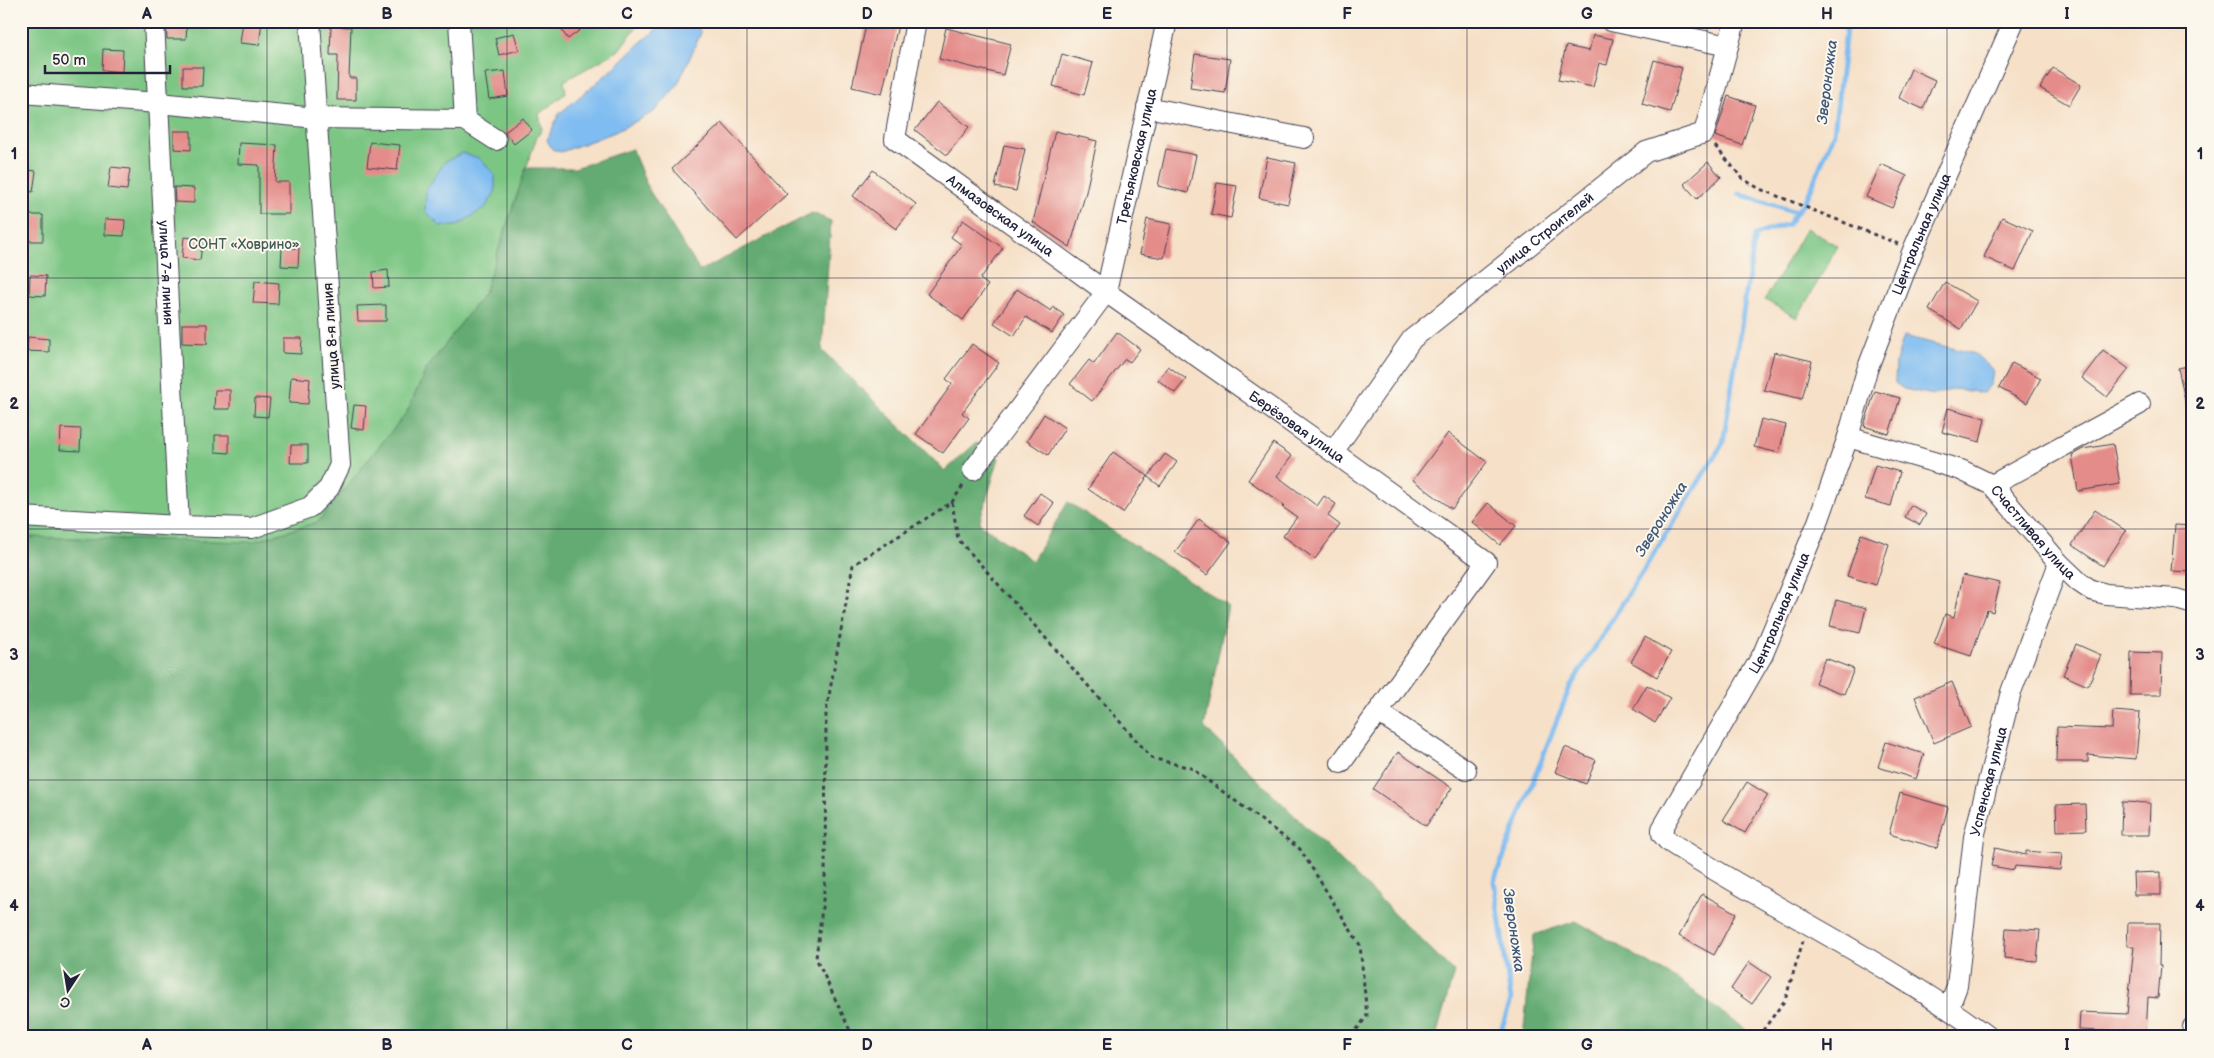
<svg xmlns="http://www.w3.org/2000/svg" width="2214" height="1058" viewBox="0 0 2214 1058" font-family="'Balsamiq Sans',sans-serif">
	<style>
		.green { fill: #7bc684; stroke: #4e7460 }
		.forest { fill: #64ab72; stroke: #436656 }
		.water { fill: #7ebcf1; stroke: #506f96 }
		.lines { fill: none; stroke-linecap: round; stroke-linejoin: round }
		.stream { stroke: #7ebcf1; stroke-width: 5 }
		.building { fill: #e48c8a }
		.minor-casing { stroke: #423e50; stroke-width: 22 }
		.path { stroke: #423e50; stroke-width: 3; stroke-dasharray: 4 4; stroke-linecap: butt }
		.minor { stroke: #fff; stroke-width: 20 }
		.grid { fill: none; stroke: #22223b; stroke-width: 1; stroke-opacity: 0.55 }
		.labels { text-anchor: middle; stroke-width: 4; stroke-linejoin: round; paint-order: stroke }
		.street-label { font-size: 14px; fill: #22223b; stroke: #fbf7ec }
		.park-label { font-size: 14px; fill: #415b55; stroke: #fbf7ec }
		.water-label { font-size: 15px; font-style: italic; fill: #42587b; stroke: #fbf7ec }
		.neatline { fill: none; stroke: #22223b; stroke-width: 2 }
		.grid-label { font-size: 16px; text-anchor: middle; font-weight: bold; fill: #22223b }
	</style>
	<rect width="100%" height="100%" fill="#fbf7ec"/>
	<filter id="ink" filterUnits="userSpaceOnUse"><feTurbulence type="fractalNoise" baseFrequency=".02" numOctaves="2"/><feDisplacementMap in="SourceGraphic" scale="10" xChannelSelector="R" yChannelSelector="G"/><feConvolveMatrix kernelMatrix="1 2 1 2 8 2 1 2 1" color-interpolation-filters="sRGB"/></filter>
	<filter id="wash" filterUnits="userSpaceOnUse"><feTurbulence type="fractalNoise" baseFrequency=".0096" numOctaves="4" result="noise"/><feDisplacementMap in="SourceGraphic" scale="20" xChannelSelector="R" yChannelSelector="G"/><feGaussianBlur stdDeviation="1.12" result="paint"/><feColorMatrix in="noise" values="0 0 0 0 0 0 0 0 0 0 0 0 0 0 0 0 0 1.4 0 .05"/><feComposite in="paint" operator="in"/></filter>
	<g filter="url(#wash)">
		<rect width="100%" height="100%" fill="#f6e0c7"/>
		<!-- green -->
		<path class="green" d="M21,21H643L638,25L618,51L564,81L566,93L539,114L542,129L536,139L484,293L426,370L407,412L318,522L252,542L21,537Z
			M1806,228L1838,246L1797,318L1765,300Z"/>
		<!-- forest -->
		<path class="forest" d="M632,149L649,190L700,271L812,213L831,221L822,350L945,471L976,443L999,458L979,523L1032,561L1068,502L1228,606L1204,727L1454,972L1436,1037H21V537L252,542L318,522L407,412L426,370L484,293L526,168H575Z
			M1576,921L1681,982L1755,1037H1523L1534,935Z"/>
		<!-- water -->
		<path class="water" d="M667,21H694L701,33L677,86L654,112L615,132L561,152L552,149L547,140L559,114L613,69L641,42Z
			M462,153L479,158L495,175V192L485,208L456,226H440L425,211L426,190L445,162Z
			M1904,336L1975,354L1993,370L1991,384L1983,393L1955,389L1934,395L1904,389L1895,383L1896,362Z"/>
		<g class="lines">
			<!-- stream -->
			<path class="stream" d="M1739,194L1796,212
				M1499,1037L1511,1000L1494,881L1570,687L1723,443L1755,235L1788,224L1808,196L1834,133L1847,21"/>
		</g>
		<g id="blocks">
			<!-- building -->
			<path class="building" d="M243,21H262L259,45L240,43Z
				M555,21H592L568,39Z
				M867,21H899L882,94L852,87Z
				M166,22L187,23L186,39H167Z
				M331,26L351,27L349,78H356V100H337L338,55H330Z
				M946,28L1011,44L1003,75L939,59Z
				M514,33L519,50L499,55L495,38Z
				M1593,35L1613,39L1607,65L1599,63L1593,87L1558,80L1566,46L1589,51Z
				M103,49L123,50L122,72L102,70Z
				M1062,54L1093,63L1084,95L1053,86Z
				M1195,54L1230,59L1225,93L1190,88Z
				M1654,60L1682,68L1670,112L1642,104Z
				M183,67H203L202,86H183Z
				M2053,68L2081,85L2069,105L2040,88Z
				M1911,69L1935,80L1923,109L1899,98Z
				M505,71L508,96L489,99L485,73Z
				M1728,96L1755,105L1742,145L1715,136Z
				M937,102L969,127L947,155L915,130Z
				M523,118L532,130L514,144L505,132Z
				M722,123L787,194L737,240L672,169Z
				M174,131H191V150L174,149Z
				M1055,131L1097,141L1086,192L1070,247L1033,222Z
				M370,142L400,145L397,170L367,167Z
				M239,143L277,145L275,182H289V214H259V165L238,164Z
				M1004,145L1025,149L1016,191L995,187Z
				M1166,149L1196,155L1188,193L1158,186Z
				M1267,157L1296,163L1288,204L1259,198Z
				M1708,162L1721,177L1697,199L1684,184Z
				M1881,164L1907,176L1892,208L1866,197Z
				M111,167L130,169L127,190L108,188Z
				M21,169L36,171L33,192L21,190Z
				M873,170L916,204L896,229L853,196Z
				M1217,183L1237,186L1231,218L1211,214Z
				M174,187L194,188V203L175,202Z
				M21,215H43V241H21Z
				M2002,217L2033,231L2015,271L1984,257Z
				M105,219L125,220L124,236L105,235Z
				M1147,219L1171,224L1164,258L1140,254Z
				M963,220L1003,248L980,279L988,285L963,320L927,294L962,245L951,237Z
				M184,237L203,239L200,260L182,258Z
				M282,248H299L298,267L281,266Z
				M388,270L389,287L374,288L373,272Z
				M30,275L46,276L45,296L29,295Z
				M255,281L279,283L278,304L253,303Z
				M1945,282L1977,301L1961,329L1929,310Z
				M1017,289L1051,311L1053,307L1064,315L1052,333L1026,317L1014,336L994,323Z
				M386,305V321H358L357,306Z
				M182,324H207V344L182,343Z
				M1117,332L1140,349L1130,362L1125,359L1092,401L1070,384L1089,360L1094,364Z
				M28,337L49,339V352L27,351Z
				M283,338H302L301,354L283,353Z
				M972,344L999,363L962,413L969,418L943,453L916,434L952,384L946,379Z
				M2103,350L2129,369L2107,397L2082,378Z
				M1774,352L1812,361L1802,399L1764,390Z
				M2012,363L2041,378L2027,403L1999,388Z
				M2193,365V409H2187L2178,368Z
				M1168,366L1186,379L1175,393L1158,380Z
				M291,377L310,379L308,404L289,403Z
				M215,390H230V409H214Z
				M1875,391L1900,398L1889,434L1864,426Z
				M255,398L270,399L268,417L254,416Z
				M354,405L366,406L364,430L351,428Z
				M1948,408L1985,418L1980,442L1942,432Z
				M1044,414L1065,428L1048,455L1027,441Z
				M1761,419L1786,425L1779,453L1754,447Z
				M61,428L81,429L80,451L60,450Z
				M1448,433L1487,462L1452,509L1413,480Z
				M215,435H229V453L215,452Z
				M1273,443L1292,456L1277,476L1317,506L1324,496L1336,504L1328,516L1340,525L1315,559L1283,536L1297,517L1282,507L1284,505L1248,480Z
				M2113,444L2120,484L2078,491L2072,455L2083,449Z
				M291,445H308V463H290Z
				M1113,452L1148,476L1123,513L1088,489Z
				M1165,454L1177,462L1160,486L1148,477Z
				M1875,465L1900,472L1891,506L1865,499Z
				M1040,493L1054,503L1038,526L1024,516Z
				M1488,503L1516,526L1500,545L1472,522Z
				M1911,505L1926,514L1920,525L1905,517Z
				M2095,510L2126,531L2103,566L2072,545Z
				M1199,519L1231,542L1207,575L1175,552Z
				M2175,525L2193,526V572L2171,571Z
				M1861,534L1889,544L1876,585L1847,576Z
				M1963,575L2000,583L1993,612L1987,610L1971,656L1934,644L1945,614L1954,617Z
				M1836,600L1866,608L1860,633L1830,626Z
				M1645,637L1671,652L1657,677L1631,662Z
				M2076,644L2101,655L2088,686L2063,675Z
				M2131,652L2162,653L2161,695H2130Z
				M1825,658L1854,669L1844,694L1815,683Z
				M1952,682L1971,727L1934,743L1915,697Z
				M1647,685L1670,698L1655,723L1633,709Z
				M2113,711L2140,713L2136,759L2088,755V762H2056L2057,727L2112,729Z
				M1886,742L1924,754L1916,779L1878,767Z
				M1565,747L1596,760L1586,784L1555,772Z
				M1398,752L1452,788L1426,826L1373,789Z
				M1747,782L1768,795L1745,833L1723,820Z
				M1900,793L1948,807L1937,848L1889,834Z
				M2122,802L2150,803L2149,835H2121Z
				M2085,804L2086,830L2057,831L2056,805Z
				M1995,848L2026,855V851L2062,854L2060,870L2015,866L2014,870L1991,866Z
				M2161,872V895H2134L2133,873Z
				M1702,894L1736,913L1714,955L1679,936Z
				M2128,923H2160L2159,965H2161L2158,998L2148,997L2146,1033L2079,1030L2080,1012L2127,1014L2134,946H2127Z
				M2006,928L2040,930L2037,961L2004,958Z
				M1749,962L1771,977L1752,1004L1731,989Z"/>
		</g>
	</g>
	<g filter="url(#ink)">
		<use href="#blocks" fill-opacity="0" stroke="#423e50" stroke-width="1"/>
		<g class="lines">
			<!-- minor casing -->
			<g class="minor-casing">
				<g id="minor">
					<path id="s1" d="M154,21L179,526"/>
					<path d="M459,21L465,120"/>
					<path id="s2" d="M916,21L895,139L1106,292L1333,452L1486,562L1341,763"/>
					<path d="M1611,21L1728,46"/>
					<path d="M21,93L158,103L317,118L465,120L496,140"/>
					<path d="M1147,107L1304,138"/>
					<path id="s3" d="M1848,437L1961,470L1992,485L2059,563L2079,582L2091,590L2106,594L2176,599L2193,604"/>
					<path id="s4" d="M1333,452L1412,339L1646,152L1704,133L1735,21"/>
					<path id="s5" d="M973,470L1106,292L1167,21"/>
					<path d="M1992,485L2140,404"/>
					<path d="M21,517L179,526L252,528L310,507L329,488L340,465L310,21"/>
					<path d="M1378,712L1466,770"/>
					<path id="s6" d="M1949,1007L1957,986L1974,837L2011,692L2059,563"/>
					<path id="s7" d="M1988,1037C1888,962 1773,909 1668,841L1662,834V829L1763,654L1818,522L1848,437L1867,370L1913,250L2014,21"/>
					<path d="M2192,1037L2193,1027"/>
				</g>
			</g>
			<!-- path -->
			<path class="path" d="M1715,146L1743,179L1760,189L1898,244
				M952,502L958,539L1152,758L1191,768L1300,849L1360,945L1367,1016L1351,1037
				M853,1037L816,958L825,883L826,712L853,565L952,502L964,484
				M1758,1037L1785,1000L1803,941"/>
			<!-- minor -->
			<use href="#minor" class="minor"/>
		</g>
	</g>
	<!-- grid -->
	<path class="grid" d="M267,21V1037M507,21V1037M747,21V1037M987,21V1037M1227,21V1037M1467,21V1037M1707,21V1037M1947,21V1037M21,278H2193M21,529H2193M21,780H2193"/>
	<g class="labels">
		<!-- street labels -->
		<g class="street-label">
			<text dy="5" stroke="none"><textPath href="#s5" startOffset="361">Третьяковская улица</textPath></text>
			<text dy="5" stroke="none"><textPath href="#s2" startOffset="250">Алмазовская улица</textPath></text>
			<text dy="5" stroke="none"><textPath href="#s4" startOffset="308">улица Строителей</textPath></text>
			<text dy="5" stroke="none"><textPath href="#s7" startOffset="1041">Центральная улица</textPath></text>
			<text dy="5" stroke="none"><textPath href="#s1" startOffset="252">улица 7-я линия</textPath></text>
			<text transform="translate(331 336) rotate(-94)" y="5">улица 8-я линия</text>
			<text dy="5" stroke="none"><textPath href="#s2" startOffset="614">Берёзовая улица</textPath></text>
			<text dy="5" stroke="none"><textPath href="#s3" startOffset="215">Счастливая улица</textPath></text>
			<text dy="5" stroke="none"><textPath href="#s7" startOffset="636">Центральная улица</textPath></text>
			<text dy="5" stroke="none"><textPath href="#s6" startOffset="230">Успенская улица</textPath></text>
		</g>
		<!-- park labels -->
		<g class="park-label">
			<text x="244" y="249">СОНТ «Ховрино»</text>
		</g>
		<!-- water labels -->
		<g class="water-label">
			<text transform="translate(1827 82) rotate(-83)" y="5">Звероножка</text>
			<text transform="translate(1661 519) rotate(-58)" y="5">Звероножка</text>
			<text transform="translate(1514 930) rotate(82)" y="5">Звероножка</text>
		</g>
	</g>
	<!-- margin -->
	<rect width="2214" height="1058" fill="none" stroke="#fbf7ec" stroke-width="55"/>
	<!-- north arrow -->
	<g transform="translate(68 990) rotate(192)" stroke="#fbf7ec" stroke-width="4" paint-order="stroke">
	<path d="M0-4L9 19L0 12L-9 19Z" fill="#22223b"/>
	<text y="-8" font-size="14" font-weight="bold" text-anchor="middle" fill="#22223b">С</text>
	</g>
	<!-- scale -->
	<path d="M45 65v8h125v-8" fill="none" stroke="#22223b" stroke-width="2.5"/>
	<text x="52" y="65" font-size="15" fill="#22223b" stroke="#fbf7ec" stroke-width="4" paint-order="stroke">50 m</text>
	<rect x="28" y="28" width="2158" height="1002" class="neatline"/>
	<g class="grid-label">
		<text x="147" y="19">A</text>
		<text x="387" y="19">B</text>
		<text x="627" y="19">C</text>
		<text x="867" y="19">D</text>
		<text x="1107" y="19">E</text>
		<text x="1347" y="19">F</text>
		<text x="1587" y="19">G</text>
		<text x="1827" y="19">H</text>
		<text x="2067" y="19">I</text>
		<text x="14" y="159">1</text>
		<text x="2200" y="159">1</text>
		<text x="14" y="409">2</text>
		<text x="2200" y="409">2</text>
		<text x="14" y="660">3</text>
		<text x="2200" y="660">3</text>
		<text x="14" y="911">4</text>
		<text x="2200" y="911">4</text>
		<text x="147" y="1050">A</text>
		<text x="387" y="1050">B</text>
		<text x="627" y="1050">C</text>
		<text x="867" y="1050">D</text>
		<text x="1107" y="1050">E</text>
		<text x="1347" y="1050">F</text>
		<text x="1587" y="1050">G</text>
		<text x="1827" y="1050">H</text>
		<text x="2067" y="1050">I</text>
	</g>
</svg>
